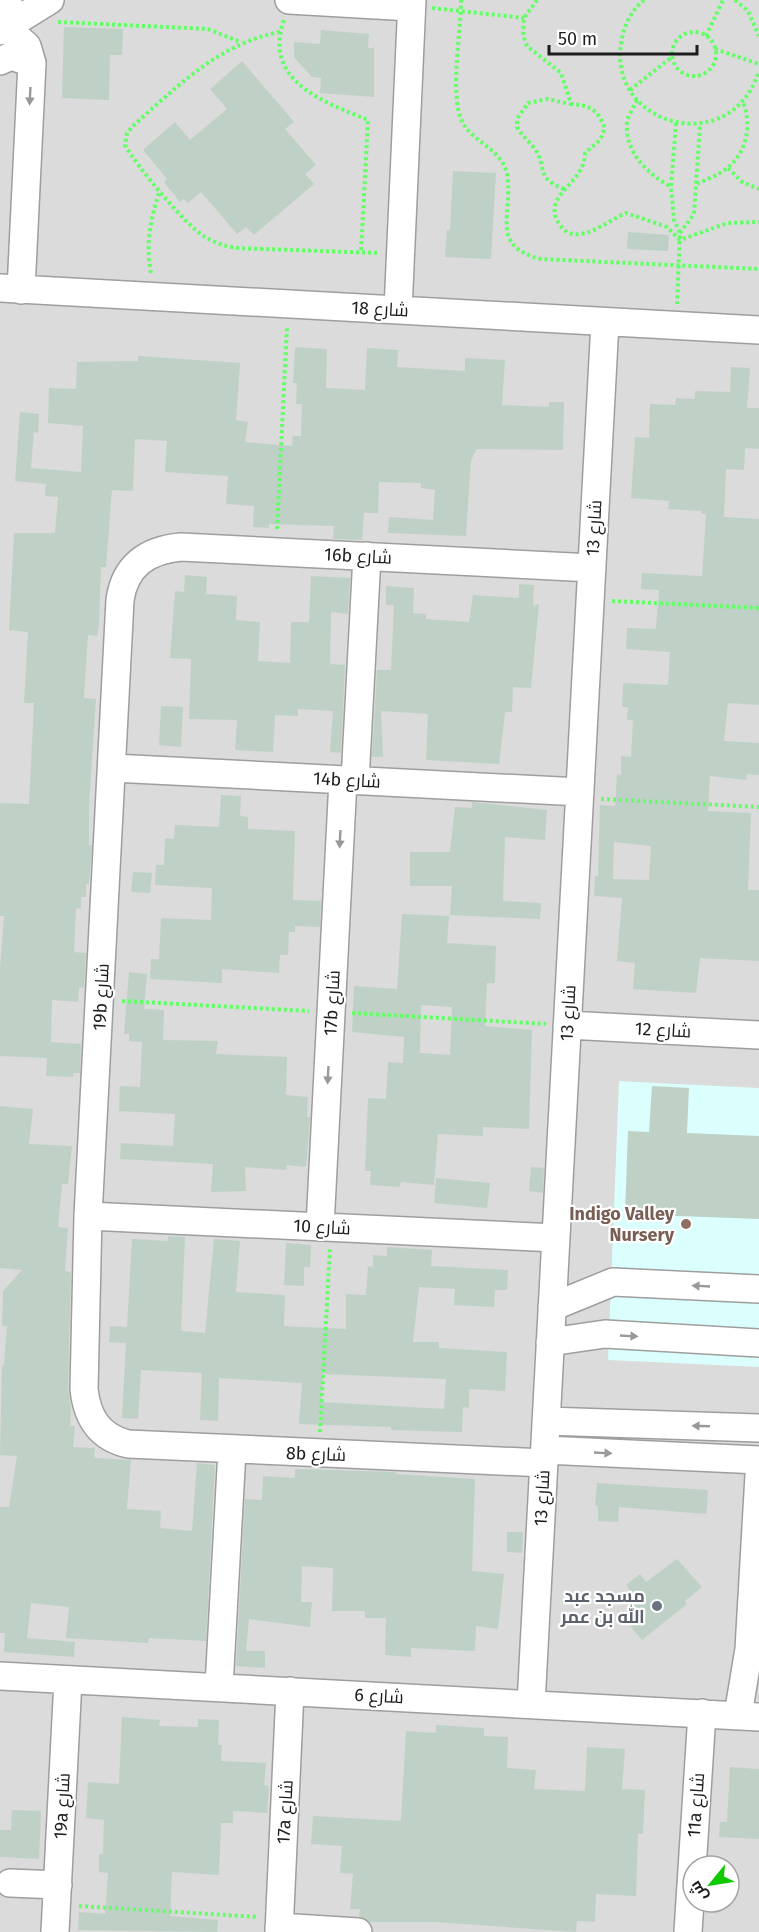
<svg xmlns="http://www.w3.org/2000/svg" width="759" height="1932" viewBox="0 0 759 1932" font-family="'Fira Sans',Cairo,sans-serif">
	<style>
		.residential { fill: #dadbda; fill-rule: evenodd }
		.education { fill: #dafffc }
		.building { fill: #bfd1c6; fill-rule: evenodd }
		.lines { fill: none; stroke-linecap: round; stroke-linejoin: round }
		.minor-casing { stroke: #9e9e9e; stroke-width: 30 }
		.path { stroke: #62ff66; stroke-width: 4; stroke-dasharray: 3 3; stroke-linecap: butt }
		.minor { stroke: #fff; stroke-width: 27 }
		.oneway { fill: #999 }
		.education-dot { fill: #8d6e63; stroke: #fff; stroke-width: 2 }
		.worship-dot { fill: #6b7280; stroke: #fff; stroke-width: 2 }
		.labels { text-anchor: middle; stroke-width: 4.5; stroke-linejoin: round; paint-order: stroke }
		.street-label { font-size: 18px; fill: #1d1d1d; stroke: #fff }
		.education-label { font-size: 18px; font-weight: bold; fill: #785e54; stroke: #fff; text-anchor: end }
		.worship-label { font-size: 18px; font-weight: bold; fill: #5b616d; stroke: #fff; text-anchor: end }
	</style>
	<rect width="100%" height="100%" fill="#e2efe9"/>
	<!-- residential -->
	<path class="residential" d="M0,0H759V1932H0ZM693,1866H729V1902H693Z"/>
	<!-- education -->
	<path class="education" d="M619,1081L759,1088V1367L608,1360Z"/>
	<!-- building -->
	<path class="building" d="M64,27L123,29L122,55H110L109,100L62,98Z
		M321,30L369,34L368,48H374V97L320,93L321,78L312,77L294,57V42L320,44Z
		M242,61L294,122L285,129L316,165L305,174L314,184L254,235L246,227L237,234L201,192L188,203L184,199L180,202L164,182L167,179L143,150L175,122L190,140L227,109L210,89Z
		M453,171L496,173L491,259L445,257L447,230H450Z
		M628,232L669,235L668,251L627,249Z
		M295,347L327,349L326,388L365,390L367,348L398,350L397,367L465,371V358L505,360L502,405L549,407V402H564L563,450L477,449L471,460L466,536L388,533L389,517L433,520L435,490L421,488V483L379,482L378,513H364L362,540L333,539L334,526L269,524V528L253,527L254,506L226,504L228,476L165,472L167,441L135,439L133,491L112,490L106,567H101L99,625L97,636L88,635L84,698L96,699L89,806V845H92L89,884H86V897H81V909L76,908L74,952L86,953L84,988L79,987L78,1002L52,1000L51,1042L81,1044L80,1073H73V1077L46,1076L47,1058L0,1056V969L4,916H0V803L29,804L34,703H24L28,632L9,630L14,533H55L58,497L45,496L46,484L15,481L20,412L39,414L38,433L34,432L31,468L81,472L83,426L48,423L49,388L76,389L77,362L138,361V356L240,363L236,420L248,422L245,442L292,446L293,436H301L302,404H296L297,383H293Z
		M731,367L750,368L747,408H759V449L745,448L744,470L726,469L724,517L759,519V705L728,703L724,741L759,743V775L747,774L746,780L710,776L708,811L751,813L748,890H759V961L700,958L696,993L633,989L635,963L617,961L622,898L594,896L595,876H598L600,805L615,806L617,774L621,775V756L631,757L633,720H627L628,707H622L623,683L668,685L670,652L626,649L627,628L656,629L659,590L641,589L642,573L702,576L706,514H701L702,511L668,509L669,501L631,498L635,437L649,438L650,404L675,405L676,398L695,399V391L730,392ZM614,842L651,846L649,880L613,879Z
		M185,575L207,577L206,594L237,596L236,620L260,622L258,661L290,663L291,622H309L311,576L350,578L348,614L331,612L330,664L345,665L341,753L330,752L333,711L298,709V716L275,715L273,752L235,750L237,720L189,719L191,659L170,658L175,591L184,592Z
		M519,584L534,585L533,606L539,604L531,688L513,687L512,712H505L499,764L426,760L428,714L381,711L383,757H372L377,670H391L394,605H386V586L414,588L413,613L426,614V619L469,622L473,595L519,598Z
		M161,706L183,707L181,747L159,745Z
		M221,795L241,796L240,816L248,817V829L295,831L293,900L321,901L320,927L295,926V932H289L288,955H280L279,973L222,969V983L150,979L151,959H159L161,918L211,920L212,888L155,885L156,865H164L165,838L174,839L175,825L219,827Z
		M472,802L547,810L545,840L505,837L503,901L541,903L540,919L450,915L452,886H410V852H450L455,807L472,808Z
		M133,872L152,873L150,893L131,892Z
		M402,914L449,916L447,943L496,946L495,983H487L485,1026L532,1030L529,1129L483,1127V1136L438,1134L434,1185L401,1182L400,1187L370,1185L371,1171H365L368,1098L386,1099L388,1062L403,1063L404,1037L352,1032L354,986L397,989ZM421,1005L452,1007L450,1055L420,1053Z
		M129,972L147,974L144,1009L164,1010L163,1040L218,1041L216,1054L287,1057L286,1095L308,1097L307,1117H310L306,1167L287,1165L286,1170L245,1167L246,1191L211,1192L213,1164L120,1159L121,1143L173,1146L175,1114L119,1111L120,1086L140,1087L142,1042L129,1041V1034H124Z
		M652,1086L689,1088L687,1133L759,1136V1219L625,1214L628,1131L649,1132Z
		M0,1106L33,1109L29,1144L72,1146L68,1184H62L58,1227L68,1228L65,1271L71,1272L68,1389L71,1406L70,1426H75L73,1447L95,1448L94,1458L131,1460L127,1509L161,1511L160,1528L192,1531L197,1463L215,1465L206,1641L149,1638L148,1643L66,1638L69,1607L31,1603L27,1638L75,1642L74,1657L4,1652L5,1633H0V1507H9L17,1456L0,1455L2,1365H4L7,1326H2L3,1291L22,1270L0,1268Z
		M531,1167L544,1168L543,1193L529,1191Z
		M436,1178L490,1183L487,1208L434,1203Z
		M168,1236L185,1237L181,1331L205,1333L214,1239L240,1241L236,1292L285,1295L284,1326L346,1329V1294L366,1295L368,1266L373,1267V1255L387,1256V1247L432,1250L431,1266L508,1270L507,1290H495L494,1307L454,1305L455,1289L419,1287L413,1342H439V1348L507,1352L505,1391L469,1389V1408L463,1407L462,1432L391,1430V1427L299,1424L302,1383L219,1378L218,1421L200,1420L202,1373L141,1370L138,1419L122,1418L126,1343L109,1342L110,1326L127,1327L132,1239L168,1241ZM323,1374L446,1379L444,1409L321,1402Z
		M286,1243L311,1245L310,1267H304V1286L284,1285Z
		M295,1469L396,1472L395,1474L475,1479L472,1571L504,1574L498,1629L476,1626L475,1651L411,1648V1657L385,1655L386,1618H365V1611H332L333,1568L302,1566L301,1602H312L310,1627L249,1619L246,1651H265V1668L236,1666L245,1499L262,1500L263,1476L295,1478Z
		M597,1483L708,1490L707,1508L706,1514L619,1507L618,1522L598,1521V1506H595Z
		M507,1532H523L522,1553L507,1552Z
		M677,1559L702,1587L685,1601L687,1604L642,1640L623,1617L633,1609L625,1599L632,1593L626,1585L640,1574L646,1582Z
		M122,1717L160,1720L159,1726L198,1727V1719L219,1720L218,1745H222L221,1761L266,1763L264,1785L269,1786L267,1813L233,1811V1823H221L219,1875L172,1872L170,1916L218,1920L217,1932L78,1930L79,1912L105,1914L108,1873L99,1872V1854H103L104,1820L86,1818L88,1782L119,1784Z
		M436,1725L484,1728V1736L508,1737L507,1768L536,1770L534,1789L585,1791L587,1747L625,1749L622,1789L645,1790L643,1834H638L636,1896L596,1894L595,1922L577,1921L576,1932L435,1922H369L359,1916L360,1909H350L353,1874L340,1873L342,1846L311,1844L313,1816L401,1821L406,1731L436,1733Z
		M730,1767L759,1769V1839L719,1837L720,1822H727Z
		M12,1810L41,1811L39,1859L0,1857V1830H11Z"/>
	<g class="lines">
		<!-- minor casing -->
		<g class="minor-casing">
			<path id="minor" d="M8,0L6,27L27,46L32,63L21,290
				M289,0L411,7
				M0,31L50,0
				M0,61L11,56L32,63
				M0,288L759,330
				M398,310L412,0
				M113,768L580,792
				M355,781L367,556
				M567,1025L759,1035
				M88,1216L556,1238
				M320,1227L343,780
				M552,1307L613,1282L759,1289
				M550,1342L605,1334L759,1343
				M546,1421L759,1428
				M545,1450L759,1460
				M544,1463L128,1444C99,1437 87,1417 84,1389L88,1216L120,600C125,565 148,550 181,547L592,568
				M0,1676L759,1717
				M219,1687L232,1450
				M531,1704L605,322
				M738,1715L749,1649L759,1475
				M10,1883L58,1885
				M279,1927L358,1932
				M55,1932L68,1680
				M279,1932L290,1691
				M688,1932L702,1713"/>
		</g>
		<!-- path -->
		<path class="path" d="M461,0C461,31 450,92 461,119C470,142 502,148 507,174C514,213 488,246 541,259L759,269
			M537,0L524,18L523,35L527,46L561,73L571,104C591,106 597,109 605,128L600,140L585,153C585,185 539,195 560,225C576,249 608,220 626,213L667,227L680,240L728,223L759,222
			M644,0C634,8 626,21 623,34C599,124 730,163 759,71
			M735,0L748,11L759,36
			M432,8L524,18
			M284,20C262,81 324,102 368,120L361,252
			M58,22L208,29L240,42
			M280,32C220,43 179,85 135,124L127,133L125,145C136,165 185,225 205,237C215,243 225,246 236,248L379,253
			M672 54a22 22 0 1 1 44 0a22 22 0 1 1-44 0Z
			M706,36L723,0
			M715,49L759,64
			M630,90L672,57
			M637,100C634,107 628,115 627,122C624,152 648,174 671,187
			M676,123L671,187L674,220L680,233L677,304
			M728,168L742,182L759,189
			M697,184C707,179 719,175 727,168C747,153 752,124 743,102
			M564,189C535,178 547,167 535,149C529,141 521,135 517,127V119L528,103L547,99L570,104
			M680,233L694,214L700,125
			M151,273C145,244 151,217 160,190
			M277,529L287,327
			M612,601L759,608
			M601,799L759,807
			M122,1001L309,1011
			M352,1013L546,1024
			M320,1432L330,1248
			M79,1906L258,1917"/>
		<!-- minor -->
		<use href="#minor" class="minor"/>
	</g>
	<!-- one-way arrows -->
	<defs><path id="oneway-solid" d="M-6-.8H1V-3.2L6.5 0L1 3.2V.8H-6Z" transform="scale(1.5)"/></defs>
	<g class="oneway">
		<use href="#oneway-solid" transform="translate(30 96) rotate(93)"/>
		<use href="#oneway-solid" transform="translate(340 839) rotate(93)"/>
		<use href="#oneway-solid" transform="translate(328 1075) rotate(93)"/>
		<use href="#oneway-solid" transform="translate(701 1286) rotate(-177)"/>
		<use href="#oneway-solid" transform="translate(629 1336) rotate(3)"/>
		<use href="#oneway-solid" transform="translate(701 1426) rotate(-178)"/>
		<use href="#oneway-solid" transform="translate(603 1453) rotate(3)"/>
	</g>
	<!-- markers -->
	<circle class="education-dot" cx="686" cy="1224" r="6"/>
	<circle class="worship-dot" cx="657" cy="1606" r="6"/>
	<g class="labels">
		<!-- street labels -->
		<g class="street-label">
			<text transform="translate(380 309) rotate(3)" y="6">شارع 18</text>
			<text transform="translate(594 528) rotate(-87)" y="6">شارع 13</text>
			<text transform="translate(358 556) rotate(3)" y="6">16b شارع</text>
			<text transform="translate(347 780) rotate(3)" y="6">14b شارع</text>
			<text transform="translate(101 997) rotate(-87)" y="6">19b شارع</text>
			<text transform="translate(332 1003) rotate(-87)" y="6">17b شارع</text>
			<text transform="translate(568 1013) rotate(-87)" y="6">شارع 13</text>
			<text transform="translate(663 1030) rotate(3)" y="6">شارع 12</text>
			<text transform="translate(322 1227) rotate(3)" y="6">شارع 10</text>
			<text transform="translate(316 1454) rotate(2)" y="6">8b شارع</text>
			<text transform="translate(542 1498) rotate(-87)" y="6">شارع 13</text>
			<text transform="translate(379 1696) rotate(3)" y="6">شارع 6</text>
			<text transform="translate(696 1805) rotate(-86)" y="6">11a شارع</text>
			<text transform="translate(62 1806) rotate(-87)" y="6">19a شارع</text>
			<text transform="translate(285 1812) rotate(-87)" y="6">17a شارع</text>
		</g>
		<!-- education labels -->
		<g class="education-label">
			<text x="674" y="1220">Indigo Valley<tspan x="674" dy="21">Nursery</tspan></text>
		</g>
		<!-- worship labels -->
		<g class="worship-label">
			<text x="645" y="1602">مسجد عبد<tspan x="645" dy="21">الله بن عمر</tspan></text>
		</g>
	</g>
	<!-- north arrow -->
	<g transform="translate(711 1884) rotate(240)"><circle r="28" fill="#ffffff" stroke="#a5a5a5" stroke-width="1.5"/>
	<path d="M0-4.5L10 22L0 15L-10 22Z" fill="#10c900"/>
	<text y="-9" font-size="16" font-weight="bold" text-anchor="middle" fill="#1d1d1d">ش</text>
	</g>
	<!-- scale -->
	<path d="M549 45v9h148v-9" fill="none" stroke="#1d1d1d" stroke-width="3"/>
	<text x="558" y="45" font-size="18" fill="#1d1d1d" stroke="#ffffff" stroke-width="4.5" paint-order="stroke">50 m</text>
</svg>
